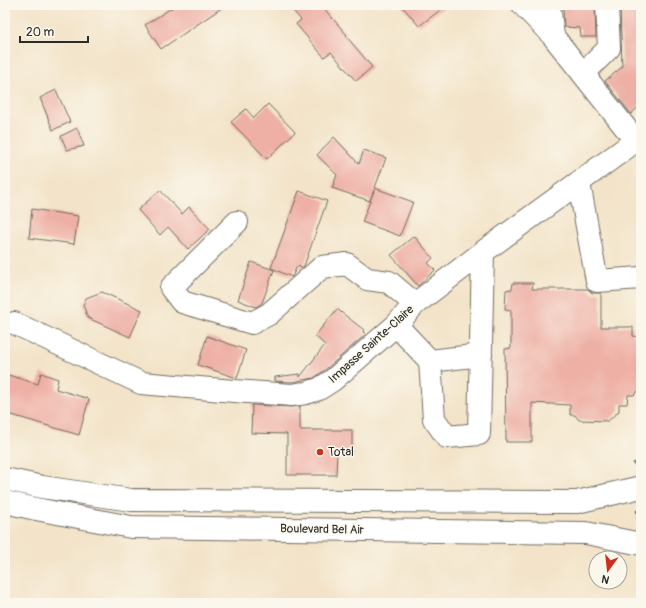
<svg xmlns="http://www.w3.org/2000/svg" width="646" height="608" viewBox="0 0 646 608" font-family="Pangolin,sans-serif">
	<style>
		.building { fill: #eeafa4 }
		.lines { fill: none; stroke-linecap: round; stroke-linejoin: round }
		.minor-casing { stroke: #716c62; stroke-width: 24 }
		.major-casing { stroke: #716c62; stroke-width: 24 }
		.path { stroke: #716c62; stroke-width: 2.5; stroke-dasharray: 3 3; stroke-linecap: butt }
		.minor { stroke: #fff; stroke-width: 22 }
		.major { stroke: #fff; stroke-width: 22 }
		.poi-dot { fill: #c8321e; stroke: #fbf7ec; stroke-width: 1.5 }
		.labels { text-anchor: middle; stroke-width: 3; stroke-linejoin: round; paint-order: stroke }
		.street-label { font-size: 12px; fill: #2b2b2b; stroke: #fbf7ec }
		.poi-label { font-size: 12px; fill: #2b2b2b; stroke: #fbf7ec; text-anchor: start }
	</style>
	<rect width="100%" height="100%" fill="#fbf7ec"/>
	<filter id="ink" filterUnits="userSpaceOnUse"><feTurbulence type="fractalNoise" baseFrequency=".025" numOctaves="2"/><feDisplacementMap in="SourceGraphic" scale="8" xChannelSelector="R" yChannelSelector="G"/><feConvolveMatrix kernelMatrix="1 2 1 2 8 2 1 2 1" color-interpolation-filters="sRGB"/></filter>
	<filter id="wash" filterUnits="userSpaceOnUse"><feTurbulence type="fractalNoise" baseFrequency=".012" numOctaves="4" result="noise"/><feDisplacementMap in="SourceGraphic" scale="16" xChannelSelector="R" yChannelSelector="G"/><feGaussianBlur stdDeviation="0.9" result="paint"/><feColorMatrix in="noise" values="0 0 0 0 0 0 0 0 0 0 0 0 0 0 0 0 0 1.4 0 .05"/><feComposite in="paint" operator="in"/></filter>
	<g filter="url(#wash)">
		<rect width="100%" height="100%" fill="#f3e4c9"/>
		<g id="blocks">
			<!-- building -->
			<path class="building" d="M176,5H226L161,49L145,25Z
				M288,5H321L347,35L346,36L372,67L356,81L331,52L324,57L296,24L301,20Z
				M401,5H447L419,26Z
				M563,5H595L596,37H581L580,28L564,27Z
				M620,5H641V105L631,114L605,81L622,67Z
				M56,90L70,122L53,130L40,98Z
				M268,104L295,132L267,159L231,122L246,109L254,118Z
				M77,128L84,146L67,150L61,136Z
				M334,137L359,164L364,150L386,158L370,201L332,188L337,175L317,155Z
				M375,188L413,202L400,236L362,222Z
				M160,190L182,214L189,207L210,229L188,249L168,227L160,235L138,210Z
				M299,191L327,201L304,266L302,268L297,266L292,277L271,268Z
				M32,209L78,216L74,244L29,238Z
				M414,236L433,258L428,263L435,270L418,286L391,255Z
				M251,262L274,270L262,303L256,307L238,300Z
				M513,283H533L532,289H588L592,293H601V327H633V336L641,337V388L634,395H628L627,404H619V411L608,421L579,420L575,415H570V405L532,403V442H506L505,349L511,348V310L505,309L506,290L512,289Z
				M102,292L142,310L130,337L88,318L83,305L86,298Z
				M337,309L364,330L363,332L366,334L325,370L314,378L292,382L275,381V377L300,374V377L325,345L315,336Z
				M207,336L246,350L237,378L198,365Z
				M41,373L58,379L56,389L89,399L79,435L5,413V374L38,384Z
				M252,405L291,407L300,406V430H352V452H337L336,475H287V434L251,433Z"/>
		</g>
	</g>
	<g filter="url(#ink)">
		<use href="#blocks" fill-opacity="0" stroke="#716c62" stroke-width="1"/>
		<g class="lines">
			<!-- minor casing -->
			<g class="minor-casing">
				<path id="minor" d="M523,5L553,36
					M549,5L553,36L636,141
					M583,74L609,48L607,5
					M579,183L597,281L641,278
					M237,222L171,288L182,302L252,323L269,314L322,267L347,264L367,279L389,282L415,304
					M14,323L141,383L234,391L292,395L306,393L319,389L333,380L396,325L415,304L483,252L641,137
					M396,325L430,361L434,419L447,437L479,434L483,252
					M430,361L481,355"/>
			</g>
			<!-- major casing -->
			<g class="major-casing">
				<path id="major" d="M5,479L42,487L131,500L577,502L641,487
					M5,502L36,509L131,527L586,533L641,544"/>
			</g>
			<!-- path -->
			<path class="path" d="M633,464L641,460
				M637,510L638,521"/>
			<!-- minor -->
			<use href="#minor" class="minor"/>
			<!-- major -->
			<use href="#major" class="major"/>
		</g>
	</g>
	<!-- markers -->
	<circle class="poi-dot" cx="320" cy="452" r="4"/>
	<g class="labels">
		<!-- street labels -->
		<g class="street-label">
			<text transform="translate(371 344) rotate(-42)" y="4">Impasse Sainte-Claire</text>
			<text transform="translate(322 529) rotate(1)" y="4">Boulevard Bel Air</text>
		</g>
		<!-- poi labels -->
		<g class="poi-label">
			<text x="328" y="456">Total</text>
		</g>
	</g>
	<!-- margin -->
	<rect width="646" height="608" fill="none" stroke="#fbf7ec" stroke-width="20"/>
	<!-- north arrow -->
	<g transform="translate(608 570) rotate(195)"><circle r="19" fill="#fbf7ec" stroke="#a8a59f"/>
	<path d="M0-3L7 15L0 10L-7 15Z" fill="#c8321e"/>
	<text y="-6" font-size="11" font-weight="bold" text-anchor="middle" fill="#2b2b2b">N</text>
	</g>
	<!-- scale -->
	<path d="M20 36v6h68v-6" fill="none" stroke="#2b2b2b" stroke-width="2"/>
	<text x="26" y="36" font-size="12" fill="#2b2b2b" stroke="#fbf7ec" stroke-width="3" paint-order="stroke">20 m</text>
</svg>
